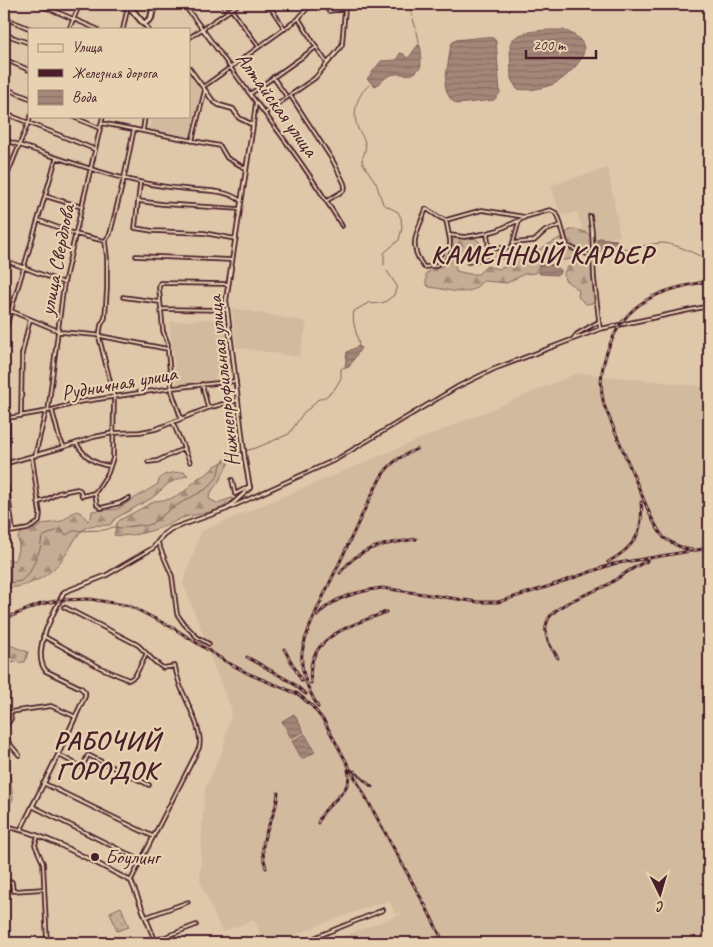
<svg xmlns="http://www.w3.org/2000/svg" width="713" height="947" viewBox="0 0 713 947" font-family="Caveat,sans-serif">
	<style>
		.built { fill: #d1ba9e }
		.forest { fill: url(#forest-firs); stroke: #886660 }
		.cemetery { fill: url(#cemetery-stones); stroke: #886660 }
		.park { fill: url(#park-dots); stroke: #886660 }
		.water { fill: url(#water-rules); stroke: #815d5a }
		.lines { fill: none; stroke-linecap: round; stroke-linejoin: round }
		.stream { stroke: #815d5a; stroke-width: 1 }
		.minor-casing { stroke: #4a1f2b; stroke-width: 5.5 }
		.tertiary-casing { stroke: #4a1f2b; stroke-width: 6 }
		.primary-casing { stroke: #4a1f2b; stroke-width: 8 }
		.trunk-casing { stroke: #4a1f2b; stroke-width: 8 }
		.minor { stroke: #e7d3b1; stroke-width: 2 }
		.tertiary { stroke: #e7d3b1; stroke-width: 2.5 }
		.primary { stroke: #e7d3b1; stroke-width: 4 }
		.trunk { stroke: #e7d3b1; stroke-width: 4 }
		.rail-casing { stroke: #4a1f2b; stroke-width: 3 }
		.rail { stroke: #e7d3b1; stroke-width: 1; stroke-dasharray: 4; stroke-linecap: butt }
		.poi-dot { fill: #4a1f2b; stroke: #e7d3b1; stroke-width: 2 }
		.labels { text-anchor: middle; stroke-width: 4.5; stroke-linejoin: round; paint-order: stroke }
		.street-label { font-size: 21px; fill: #4a1f2b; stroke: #e7d3b1 }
		.poi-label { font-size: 21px; fill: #4a1f2b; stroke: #e7d3b1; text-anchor: start }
		.district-label { font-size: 26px; font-weight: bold; letter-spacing: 1px; fill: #4a1f2b; stroke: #e7d3b1 }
	</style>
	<defs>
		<pattern id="forest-firs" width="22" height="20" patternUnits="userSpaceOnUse" patternTransform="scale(1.25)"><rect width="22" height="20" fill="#c5ac94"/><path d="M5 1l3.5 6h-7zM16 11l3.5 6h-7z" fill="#a28b79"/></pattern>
		<pattern id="cemetery-stones" width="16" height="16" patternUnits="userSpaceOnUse" patternTransform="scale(1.25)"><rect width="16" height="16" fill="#c5ac94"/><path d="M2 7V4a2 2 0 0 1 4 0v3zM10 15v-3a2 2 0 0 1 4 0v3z" fill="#a28b79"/></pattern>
		<pattern id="park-dots" width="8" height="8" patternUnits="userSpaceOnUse" patternTransform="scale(1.25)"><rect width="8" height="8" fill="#c5ac94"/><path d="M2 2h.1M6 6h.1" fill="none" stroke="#a28b79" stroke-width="1.8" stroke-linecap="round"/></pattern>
		<pattern id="water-rules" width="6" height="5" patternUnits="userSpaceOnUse" patternTransform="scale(1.25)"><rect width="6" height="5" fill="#a58779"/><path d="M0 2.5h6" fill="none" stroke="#886e63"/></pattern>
	</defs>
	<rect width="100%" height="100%" fill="#dec8a9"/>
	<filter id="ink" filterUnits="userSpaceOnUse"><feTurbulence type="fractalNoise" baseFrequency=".02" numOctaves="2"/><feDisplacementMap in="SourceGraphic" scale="10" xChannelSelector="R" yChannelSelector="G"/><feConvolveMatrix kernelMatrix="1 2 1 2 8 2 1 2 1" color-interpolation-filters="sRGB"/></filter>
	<g filter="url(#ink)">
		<!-- built -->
		<path class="built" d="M189,75L202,92L191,139L149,130L152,116H189Z
			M608,168L620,236L590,240L584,233L577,212L564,215L560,213L551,185Z
			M232,308L307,322L299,357L236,347Z
			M225,318L232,373L215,376V381L177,385L169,322Z
			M578,373L709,387V943H324L405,913L395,914L389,900L332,920L274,943H265L254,920L222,932L200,881L202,831L205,788L222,752L232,710L208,652L204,637L183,583L201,531Z"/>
		<!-- forest -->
		<path class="forest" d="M574,229C593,233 591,235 592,253L589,254L568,244L566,233L568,231Z
			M455,238H474L480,242L479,245L468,254L459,256L455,260L456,271L469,274H478L487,266L498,269L512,265V263L505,259L489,257L491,251L509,249L516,255L531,254L560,238L562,239L568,249L580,254L581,257L565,260L542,258L535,273L524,274L507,283L484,281C479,283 479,286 474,289C462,296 442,288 429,287L426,284V273L449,263L455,251L452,241Z
			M590,263L592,265L595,299L593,303L586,304L578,297L579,290L565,280C560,264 578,262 590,263Z
			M230,458L231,459C226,466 224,474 219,481C215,488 210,491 209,499L217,503L232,498L233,501C220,513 198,513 182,518C177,520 172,523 168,525C152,531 130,538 114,535L117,523L120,520L155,501L170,499L185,491L198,478L207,474L215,466Z
			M180,472H184L188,475L169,483L152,498L116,518L110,525C103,526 94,524 87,527C77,533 74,542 68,551C54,574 31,588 4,588V556L8,560H15L19,546L18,537L22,532L37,528L43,524L62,521L71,514L77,511L81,513L88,521L91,518L92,511L117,509L158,484C160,472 170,474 180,472Z"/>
		<!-- cemetery -->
		<path class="cemetery" d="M7,644L28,652L25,662L4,663V650Z"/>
		<!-- park -->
		<path class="park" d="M121,907L129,927L117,931L110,912Z"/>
		<!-- water -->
		<path class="water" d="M563,30C586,38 591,51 573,69C567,75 560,82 551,85C540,89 528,91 517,89L511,79L510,44C516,29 548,30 563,30Z
			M485,37L493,38L496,41L500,93L494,100L457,104C449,100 446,92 445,83L451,44L455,40Z
			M418,45L420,46C423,57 420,57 421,66C411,81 405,71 391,75C384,77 381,84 375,86L367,79L381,61L397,60L400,53L404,54L406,58L409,57Z
			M600,238L617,240L613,245V249L600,252L597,251V239Z
			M543,263L554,265L561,270V273L557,275L540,274L538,272L540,264Z
			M359,346L361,348L349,367L345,368L347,352Z
			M294,714L304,732L291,738L282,721Z
			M305,734L315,752L302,759L292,741Z"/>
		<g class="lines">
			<!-- stream -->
			<path class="stream" d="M409,4C410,14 421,38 419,46
				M371,84C358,92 352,111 357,126C359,133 364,136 365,143C367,151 362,156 362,162L376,183L383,204L398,212L401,218L402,228L399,240L384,253V265
				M614,248C630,251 645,244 661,243C672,242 699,255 709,261
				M359,346C358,335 351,322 354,311L370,302L372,304L385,302L394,295L397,286L387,271
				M4,584L21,581L30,572L40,549L42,537L60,529L66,535L73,531L105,530L113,527L121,528L139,525L145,526L151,524L172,508L206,489L216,479L222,462L230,455L256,448L289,434L304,412L311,407L317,400L325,397L334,390L341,378V369L344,367
				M4,745L10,775L13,800L4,808"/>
			<!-- minor casing -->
			<g class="minor-casing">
				<path id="minor" d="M38,4L97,29
					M183,4C209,36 231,70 256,102C287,142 316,183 342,226
					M222,4L227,11
					M268,4L285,29
					M154,9L166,4
					M231,9L259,47
					M4,18L31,29
					M299,19C308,34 317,49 327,63
					M69,29L80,4
					M123,29L128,6
					M4,34L29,43
					M189,38L239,4
					M4,59L29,70
					M273,77L287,97
					M203,87L298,19L311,4
					M4,88L29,98
					M250,94L315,48
					M290,95L333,161L344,183L345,187L343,191L328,200
					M4,113L94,149
					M265,113L315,78L337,52L342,45L345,9L329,11L322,4
					M71,116L99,128
					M101,123L220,146L227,158L245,168
					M253,125L256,102
					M143,130L145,116
					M4,140C64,159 122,184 186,189C204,191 226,189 241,201
					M192,141L205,90
					M4,183L31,116
					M140,184L135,228L153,231L204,233L236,239
					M45,196L82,207
					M138,201L162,204L240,209
					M590,216L592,231L594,278L600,329
					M38,220L75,234L105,241
					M446,220L449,235L465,237L487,233L498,230L524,218
					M449,235C453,251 445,254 436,266L424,267C407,244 417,233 426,209C433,212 439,219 446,220L482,210L525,217L550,210L556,213L559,218L567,246L594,257
					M513,243L534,241L545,231L561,225
					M489,248H507L512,246L519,221
					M136,256L232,260
					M4,260L64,283
					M468,262C491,257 490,256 487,233
					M123,297L160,302
					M4,308L61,332L95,335L168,349
					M161,309L227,310
					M4,334L56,159
					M573,339L577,334L598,322
					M202,384L208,408
					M52,410L59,437L64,447
					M48,411L64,283L103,116
					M21,416L22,354L30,319
					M181,418L172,392L168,353V344L163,331L159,288L160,283L228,284
					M173,423L190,462
					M76,443C85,457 94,464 110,466
					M35,456L46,411
					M4,457L8,439V418L48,411L79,402L172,388L236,381
					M4,459V467
					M148,462L157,461L185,448
					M4,464L64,447L94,437L113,433L140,432L156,429L208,408L238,400
					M4,477L8,493L13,531
					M232,480L235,494L250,486
					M95,494L97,505L101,508L120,503L129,498
					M38,502L46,500L58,493L77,489L80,490L82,496L94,493L97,490L108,473L113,458L114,397L99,337L101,325L105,318L107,288V258L105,241L110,234L124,178L134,129
					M229,508L337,459L457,387L494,369L600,329L709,306
					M4,533L28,529L39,522L40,514L32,457
					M158,543L172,576L177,614L184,624L197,637L209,644
					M64,607L138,645L155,662L163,668L175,666C176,672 178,679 180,685C186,702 204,731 199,748L131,880
					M43,636L101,668L129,680L135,676L146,655
					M4,712H10L51,706L76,717
					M4,728L11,719L10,712
					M4,731L9,743L19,755
					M59,755L82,767L88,755L149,785
					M43,783L152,836
					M32,806L140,860
					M38,836L35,845L43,863L47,943
					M4,883L12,882L13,891L44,889
					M146,917L188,902
					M149,943L196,925
					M301,943L383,910"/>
			</g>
			<!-- tertiary casing -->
			<g class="tertiary-casing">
				<path id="tertiary" d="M144,24L148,29
					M4,826C45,833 93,862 131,881L156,943
					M21,829L58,755L85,696V692L81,688L46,671C30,652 55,610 64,592L105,576L153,548L163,535L171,529L227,509L250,488L245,460L226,300L253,125L239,118L233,109L219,105L213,101L189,68"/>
			</g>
			<!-- primary casing -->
			<g class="primary-casing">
				<path id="primary" d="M4,8L5,4"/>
			</g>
			<!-- trunk casing -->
			<g class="trunk-casing">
				<path id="trunk" d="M127,4L144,24L151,18L154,4"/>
			</g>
			<!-- minor -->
			<use href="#minor" class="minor"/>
			<!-- tertiary -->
			<use href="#tertiary" class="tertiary"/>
			<!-- primary -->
			<use href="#primary" class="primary"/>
			<!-- trunk -->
			<use href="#trunk" class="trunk"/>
			<!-- rail casing -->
			<g class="rail-casing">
				<path id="rail" d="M692,550L686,549L676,545L664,538L659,531L651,517L604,405C599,385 601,370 607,352C625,299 660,290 709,281
					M608,562C635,547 644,532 641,502
					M340,573C360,545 385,544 416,539
					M317,616C332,597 360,591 382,588L478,602H498L550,586L613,564L709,548
					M4,619L41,604L61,600L90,599L130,606L175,629L225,661L249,674L298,694L312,706L324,721L428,911
					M284,649L302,681
					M247,657L291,682L306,694
					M558,658C552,649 544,638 546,626C548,605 591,594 607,585C620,577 633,567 647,561
					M311,683C304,636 352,626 386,612
					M318,707C309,691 300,673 302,653C305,631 325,593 335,572C350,541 364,509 380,479C389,463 401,456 417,449
					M354,771L372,787
					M318,823C323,803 355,793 348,770
					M266,868C255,834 276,824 278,793
					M425,905L444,943"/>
			</g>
			<!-- rail -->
			<use href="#rail" class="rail"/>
		</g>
	</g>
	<!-- markers -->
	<circle class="poi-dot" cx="95" cy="857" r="5"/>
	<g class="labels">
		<!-- street labels -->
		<g class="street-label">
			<text transform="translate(277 104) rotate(54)" y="7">Алтайская улица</text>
			<text transform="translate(57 260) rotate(-79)" y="7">улица Свердлова</text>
			<text transform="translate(223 381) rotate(-96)" y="7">Нижнепрофильная улица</text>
			<text transform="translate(119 383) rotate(-10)" y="7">Рудничная улица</text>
		</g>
		<!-- poi labels -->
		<g class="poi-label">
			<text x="105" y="864">Боулинг</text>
		</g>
		<!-- district labels -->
		<g class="district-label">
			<text x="542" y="263">КАМЕННЫЙ КАРЬЕР</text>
			<text x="107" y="749">РАБОЧИЙ<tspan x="107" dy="30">ГОРОДОК</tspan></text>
		</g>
	</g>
	<!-- margin -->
	<rect width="713" height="947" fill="none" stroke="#e7d3b1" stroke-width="20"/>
	<rect x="10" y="10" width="693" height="927" fill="none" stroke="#4a1f2b" stroke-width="2" filter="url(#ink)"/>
	<!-- legend -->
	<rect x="28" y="28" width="162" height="90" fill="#e7d3b1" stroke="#a88b7b"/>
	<rect x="38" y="44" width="25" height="8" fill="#e7d3b1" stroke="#a88b7b"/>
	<text x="72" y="52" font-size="15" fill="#4a1f2b">Улица</text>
	<rect x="38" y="69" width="25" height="8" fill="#4a1f2b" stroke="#a88b7b"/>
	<text x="72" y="78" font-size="15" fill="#4a1f2b">Железная дорога</text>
	<rect x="38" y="90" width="25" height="15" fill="url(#water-rules)" stroke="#a88b7b"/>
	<text x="72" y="102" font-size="15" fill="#4a1f2b">Вода</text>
	<!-- north arrow -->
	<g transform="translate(660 894) rotate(175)" stroke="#e7d3b1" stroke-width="4" paint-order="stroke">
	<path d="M0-4L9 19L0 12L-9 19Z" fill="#4a1f2b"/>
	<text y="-8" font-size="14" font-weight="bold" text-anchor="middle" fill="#4a1f2b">С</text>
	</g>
	<!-- scale -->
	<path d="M526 50v8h70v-8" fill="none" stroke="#4a1f2b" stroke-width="2.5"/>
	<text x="533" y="50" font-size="15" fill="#4a1f2b" stroke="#e7d3b1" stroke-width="4" paint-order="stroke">200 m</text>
</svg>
